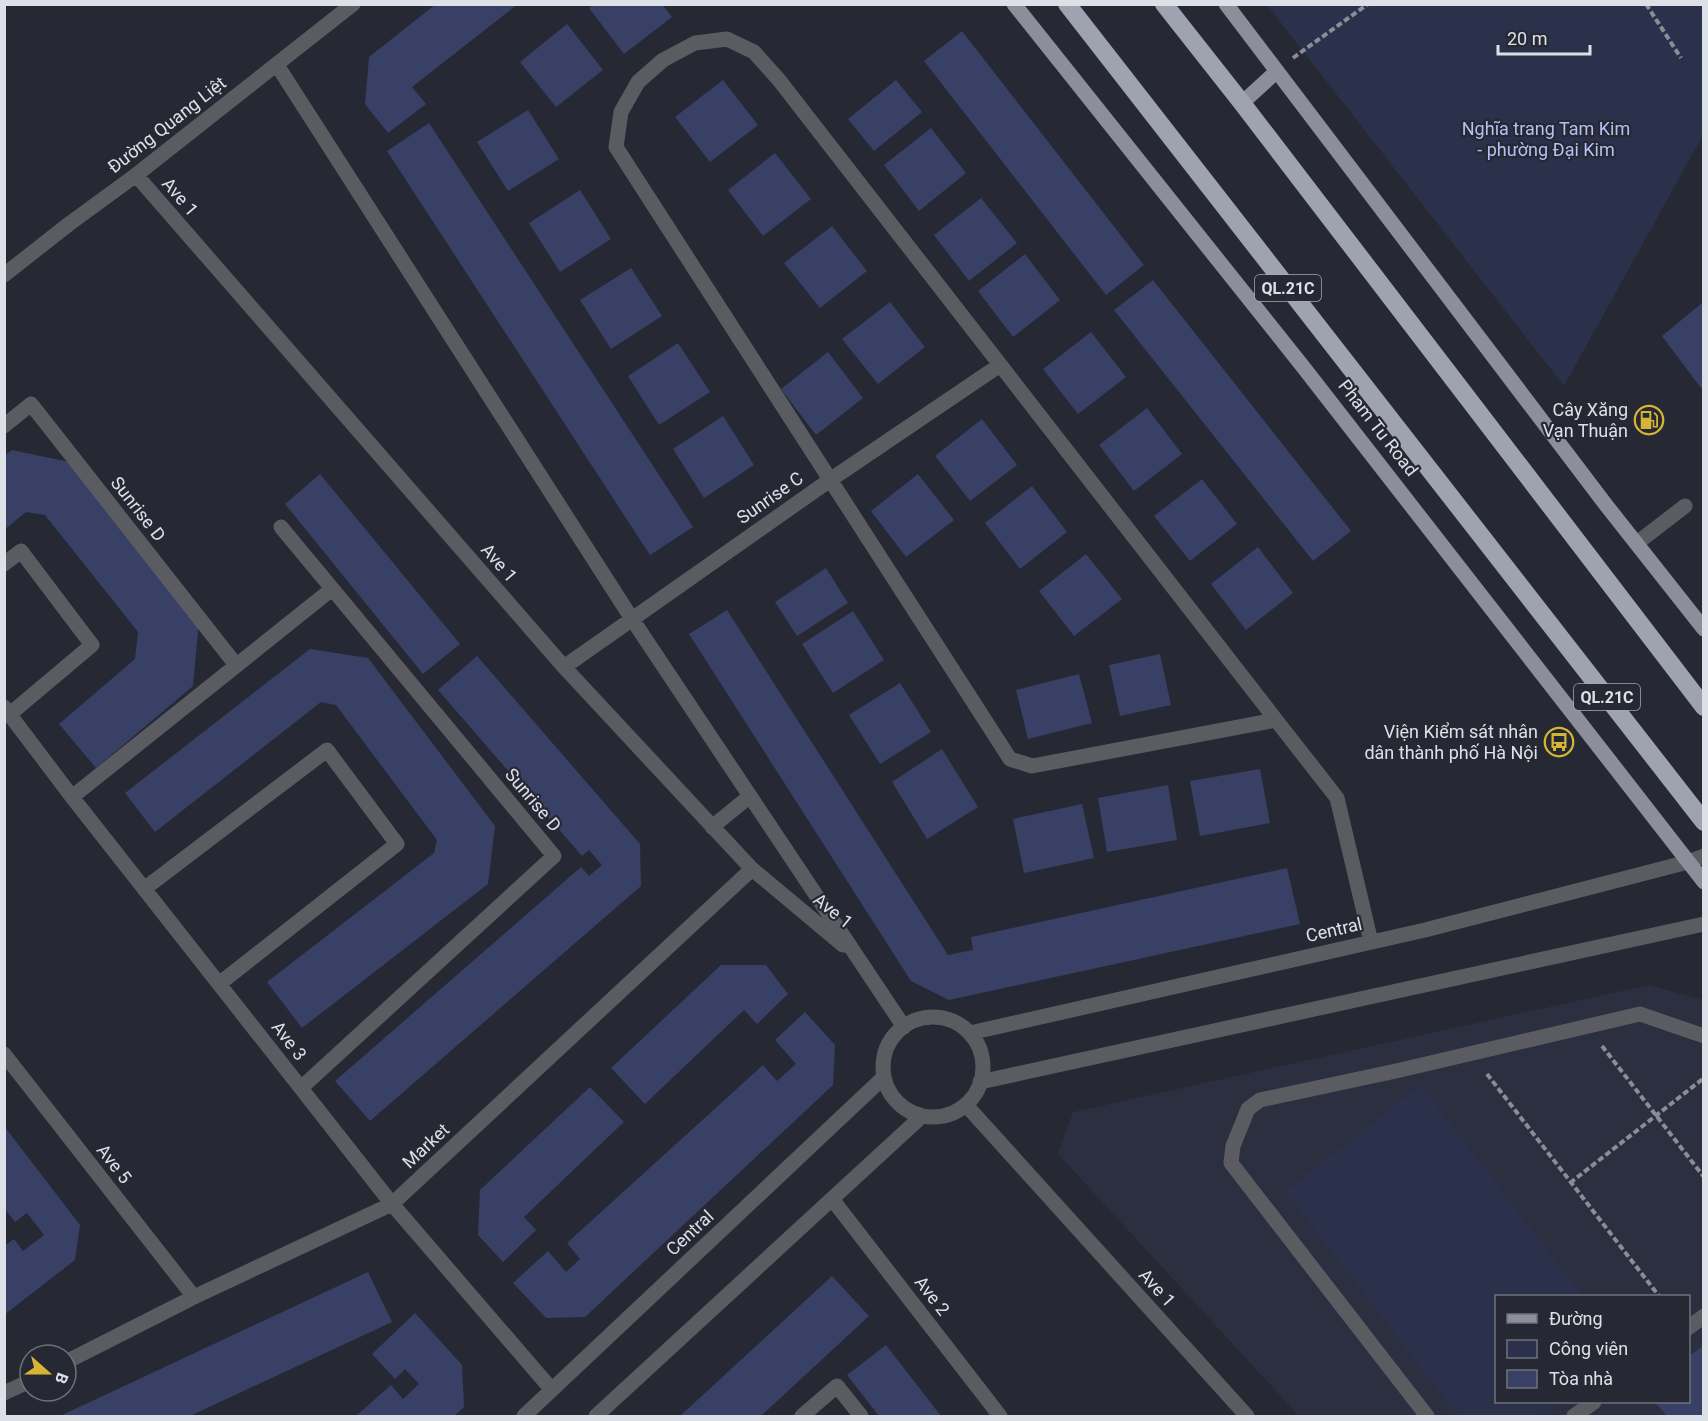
<svg xmlns="http://www.w3.org/2000/svg" width="1708" height="1421" viewBox="0 0 1708 1421" font-family="Roboto,sans-serif">
	<style>
		.built { fill: #2b2f40; fill-rule: evenodd }
		.green { fill: #2b314b }
		.building { fill: #384065 }
		.lines { fill: none; stroke-linecap: round; stroke-linejoin: round }
		.path { stroke: #8b8d96; stroke-width: 4; stroke-dasharray: 6 3; stroke-linecap: butt }
		.minor { stroke: #5b5c62; stroke-width: 15 }
		.major { stroke: #8c8f9a; stroke-width: 15 }
		.highway { stroke: #9fa3b0; stroke-width: 18 }
		.labels { text-anchor: middle; stroke-width: 4.5; stroke-linejoin: round; paint-order: stroke }
		.shield { fill: #262833; stroke: #a7a9b2; stroke-width: 1.5 }
		.shield-label { font-size: 16px; font-weight: bold; fill: #dee0e8 }
		.street-label { font-size: 18px; fill: #dee0e8; stroke: #262833 }
		.park-label { font-size: 18px; fill: #b3c0f3; stroke: #262833 }
		.poi-label { font-size: 18px; fill: #dee0e8; stroke: #262833; text-anchor: end }
	</style>
	<rect width="100%" height="100%" fill="#262833"/>
	<!-- built -->
	<path class="built" d="M1649,985L1703,1000V1416H1299L1058,1154L1073,1112ZM1496,1296H1688V1402H1496Z"/>
	<!-- green -->
	<path class="green" d="M1267,5H1703V135L1564,386Z
		M1421,1085L1583,1296H1496V1402H1559L1540,1416H1458L1285,1191Z"/>
	<!-- building -->
	<path class="building" d="M436,4H518L412,87L426,104L388,133L365,104L369,57Z
		M594,4H662L672,17L624,54L589,8Z
		M567,24L603,70L556,107L520,62Z
		M962,31L1144,265L1106,295L924,61Z
		M723,80L758,125L710,162L675,117Z
		M896,80L922,112L874,151L848,119Z
		M528,110L559,159L508,191L477,142Z
		M429,123L693,527L650,555L387,151Z
		M931,128L966,173L919,211L884,165Z
		M775,153L811,199L763,236L728,190Z
		M580,190L611,239L560,272L529,223Z
		M981,198L1017,243L969,281L934,235Z
		M832,226L867,271L820,308L784,263Z
		M1025,254L1060,300L1013,337L978,291Z
		M631,268L662,316L611,349L580,300Z
		M1153,280L1351,531L1313,561L1114,310Z
		M890,302L925,347L878,384L842,339Z
		M1702,303L1704,305V392L1662,336Z
		M1091,332L1126,377L1078,414L1043,369Z
		M678,343L710,392L659,425L628,376Z
		M828,352L863,398L816,435L781,389Z
		M1147,408L1182,454L1134,491L1099,445Z
		M723,416L754,465L704,498L673,449Z
		M982,419L1017,465L970,501L935,456Z
		M12,450L74,463L199,621L193,686L96,768L59,724L135,659L138,632L45,515L26,512L4,530V456Z
		M320,474L460,644L423,674L285,504Z
		M918,474L954,520L906,557L871,511Z
		M1202,479L1237,524L1190,561L1154,516Z
		M1032,486L1067,532L1020,569L985,523Z
		M1258,547L1293,593L1246,630L1211,584Z
		M1086,554L1122,599L1074,636L1039,591Z
		M826,568L848,603L797,636L775,602Z
		M727,610L948,955L973,950L971,937L1287,868L1300,924L949,1000L911,981L689,634Z
		M853,611L884,660L833,693L802,644Z
		M310,649L368,658L495,826L488,884L302,1028L267,982L434,853L437,840L336,705L321,702L155,832L125,793Z
		M1160,654L1171,705L1120,716L1109,665Z
		M477,656L640,844L641,886L370,1121L335,1081L581,867L589,876L602,865L589,850L582,856L438,690Z
		M1079,674L1092,723L1028,739L1016,690Z
		M900,683L931,732L880,764L849,715Z
		M942,749L978,807L927,839L892,782Z
		M1260,769L1270,823L1200,836L1190,781Z
		M1168,785L1177,840L1107,852L1098,798Z
		M1082,804L1094,858L1024,873L1013,819Z
		M721,965H766L788,994L757,1024L744,1010L645,1104L611,1068Z
		M805,1012L835,1045L833,1085L585,1317L546,1318L513,1283L548,1251L566,1272L580,1259L567,1243L763,1065L777,1081L796,1064L775,1040Z
		M590,1087L624,1122L524,1217L536,1230L503,1262L478,1235L480,1190Z
		M4,1126L80,1225L75,1260L4,1315V1246L14,1239L23,1251L44,1235L27,1213L15,1222L4,1208Z
		M368,1272L392,1322L190,1416H60Z
		M832,1276L869,1316L761,1416H680Z
		M415,1313L462,1365L464,1407L454,1416H356L391,1385L403,1399L419,1384L405,1369L395,1379L372,1354Z
		M886,1345L941,1416H879L847,1375Z
		M1704,1345V1416H1667L1655,1402H1688V1357Z"/>
	<g class="lines">
		<!-- path -->
		<path class="path" d="M1646,4L1681,58
			M1293,58L1368,4
			M1602,1046L1704,1177
			M1487,1074L1659,1296
			M1570,1183L1704,1078"/>
		<!-- minor -->
		<path class="minor" d="M277,65L632,619L904,1027
			M136,175L564,667L752,869L843,945
			M4,275L69,224L136,175L353,4
			M4,426L31,404L236,665
			M281,527L554,856L301,1088
			M1637,543L1685,506
			M4,564L21,551L92,645L10,714
			M564,667L830,480L1000,365
			M4,707L72,797L392,1204L552,1390
			M1276,720L1032,766L1010,759L616,147L621,112L638,82L663,60L695,43L727,39L754,52L779,80L1276,720L1337,798L1371,942
			M72,797L332,589
			M712,827L750,796
			M144,889L327,750L397,844L219,984
			M883 1067a50 50 0 1 1 100 0a50 50 0 1 1-100 0Z
			M970,1033L1425,930L1688,862L1704,856
			M4,1054L194,1297
			M980,1082L1704,924
			M966,1105L1247,1416
			M832,1199L1000,1416
			M1688,1328L1704,1316
			M66,1362L194,1297L392,1204L752,869
			M4,1393L30,1381
			M524,1416L884,1077
			M596,1416L921,1117
			M802,1416L837,1386L861,1416
			M1427,1416L1231,1163L1233,1146L1248,1109L1260,1100L1396,1071L1640,1014L1704,1036
			M1574,1416L1594,1402"/>
		<!-- major -->
		<path class="major" d="M1014,4L1304,368L1704,882
			M1226,4L1606,505L1704,629
			M1242,103L1277,71"/>
		<!-- highway -->
		<path class="highway" d="M1067,4L1704,822
			M1164,4L1242,103L1704,707"/>
	</g>
	<!-- icons -->
	<defs>
		<g id="fuel-ring" transform="scale(1.5)"><circle r="9.5" fill="#262833" stroke="#d6b534" stroke-width="1.5"/><path d="M-5.5-6h7V0h2V4h1.3V-2.5L3-4.5l.8-.8L6-3V5H2.5V1h-1V6h-7ZM-4.2-4.7v3.2H.2V-4.7Z" fill="#d6b534"/></g>
		<g id="bus-ring" transform="scale(1.5)"><circle r="9.5" fill="#262833" stroke="#d6b534" stroke-width="1.5"/><path d="M-5-6H5V4H4V6H2V4H-2V6H-4V4H-5ZM-3.5-4V0h7V-4ZM-3.5 1.2v1.5H-2V1.2ZM2 1.2v1.5H3.5V1.2Z" fill="#d6b534"/></g>
	</defs>
	<g fill-rule="evenodd">
		<use href="#fuel-ring" x="1649" y="420"/>
		<use href="#bus-ring" x="1559" y="742"/>
	</g>
	<g class="labels">
		<!-- shield labels -->
		<g class="shield">
			<rect x="1255" y="275" width="66" height="26" rx="4.5"/>
			<rect x="1574" y="684" width="66" height="26" rx="4.5"/>
		</g>
		<g class="shield-label">
			<text x="1288" y="294">QL.21C</text>
			<text x="1607" y="703">QL.21C</text>
		</g>
		<!-- street labels -->
		<g class="street-label">
			<text transform="translate(167 125) rotate(-38)" y="6">Đường Quang Liệt</text>
			<text transform="translate(180 197) rotate(49)" y="6">Ave 1</text>
			<text transform="translate(1378 428) rotate(52)" y="6">Pham Tu Road</text>
			<text transform="translate(770 498) rotate(-35)" y="6">Sunrise C</text>
			<text transform="translate(138 509) rotate(52)" y="6">Sunrise D</text>
			<text transform="translate(499 563) rotate(49)" y="6">Ave 1</text>
			<text transform="translate(533 800) rotate(50)" y="6">Sunrise D</text>
			<text transform="translate(833 911) rotate(39)" y="6">Ave 1</text>
			<text transform="translate(1334 930) rotate(-13)" y="6">Central</text>
			<text transform="translate(289 1041) rotate(52)" y="6">Ave 3</text>
			<text transform="translate(426 1146) rotate(-43)" y="6">Market</text>
			<text transform="translate(114 1164) rotate(52)" y="6">Ave 5</text>
			<text transform="translate(690 1233) rotate(-43)" y="6">Central</text>
			<text transform="translate(1157 1288) rotate(48)" y="6">Ave 1</text>
			<text transform="translate(932 1296) rotate(52)" y="6">Ave 2</text>
		</g>
		<!-- park labels -->
		<g class="park-label">
			<text x="1546" y="135">Nghĩa trang Tam Kim<tspan x="1546" dy="21">- phường Đại Kim</tspan></text>
		</g>
		<!-- poi labels -->
		<g class="poi-label">
			<text x="1628" y="416">Cây Xăng<tspan x="1628" dy="21">Vạn Thuận</tspan></text>
			<text x="1538" y="738">Viện Kiểm sát nhân<tspan x="1538" dy="21">dân thành phố Hà Nội</tspan></text>
		</g>
	</g>
	<!-- border -->
	<rect width="1708" height="1421" fill="none" stroke="#dee0e8" stroke-width="12"/>
	<!-- legend -->
	<rect x="1495" y="1295" width="195" height="108" fill="#262833" stroke="#70727b" stroke-width="1.5"/>
	<rect x="1507" y="1314" width="30" height="9" fill="#8c8f9a" stroke="#70727b" stroke-width="1.5"/>
	<text x="1549" y="1325" font-size="18" fill="#dee0e8">Đường</text>
	<rect x="1507" y="1340" width="30" height="18" fill="#2b314b" stroke="#70727b" stroke-width="1.5"/>
	<text x="1549" y="1355" font-size="18" fill="#dee0e8">Công viên</text>
	<rect x="1507" y="1370" width="30" height="18" fill="#384065" stroke="#70727b" stroke-width="1.5"/>
	<text x="1549" y="1385" font-size="18" fill="#dee0e8">Tòa nhà</text>
	<!-- north arrow -->
	<g transform="translate(48 1373) rotate(111)"><circle r="28" fill="#262833" stroke="#70727b" stroke-width="1.5"/>
	<path d="M0-4.5L10 22L0 15L-10 22Z" fill="#d6b534"/>
	<text y="-9" font-size="16" font-weight="bold" text-anchor="middle" fill="#dee0e8">B</text>
	</g>
	<!-- scale -->
	<path d="M1498 45v9h92v-9" fill="none" stroke="#dee0e8" stroke-width="3"/>
	<text x="1507" y="45" font-size="18" fill="#dee0e8" stroke="#262833" stroke-width="4.5" paint-order="stroke">20 m</text>
</svg>
